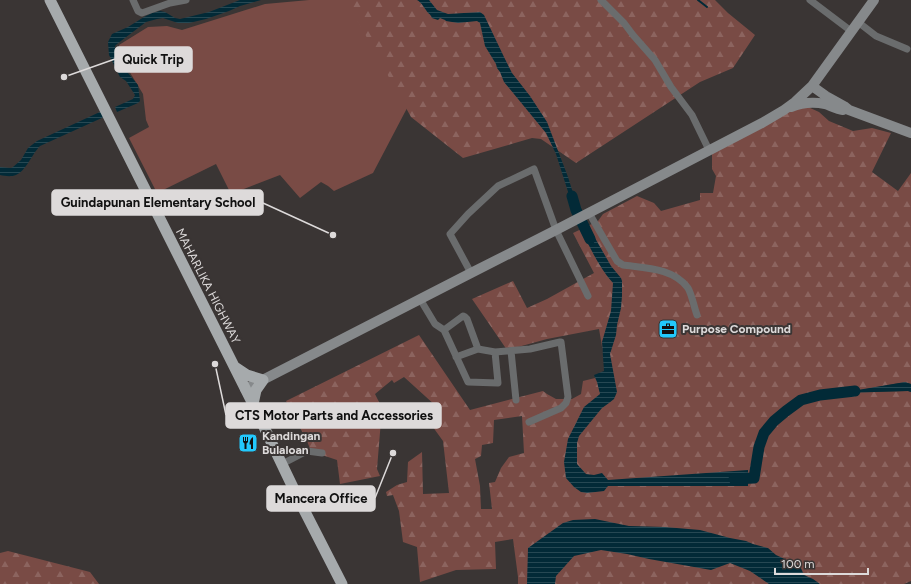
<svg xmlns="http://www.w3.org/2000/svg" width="911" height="584" viewBox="0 0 911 584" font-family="Figtree,sans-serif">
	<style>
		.grass { fill: #794b45 }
		.forest { fill: url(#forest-firs); fill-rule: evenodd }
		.water { fill: url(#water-rules) }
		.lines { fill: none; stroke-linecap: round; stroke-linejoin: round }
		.stream { stroke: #022a37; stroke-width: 2 }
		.river { stroke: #022a37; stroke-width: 11 }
		.minor { stroke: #6a6c6d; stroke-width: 7 }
		.secondary { stroke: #86898b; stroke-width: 10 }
		.trunk { stroke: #a6aaac; stroke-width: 11 }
		.labels { text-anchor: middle; stroke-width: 4; stroke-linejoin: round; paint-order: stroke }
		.street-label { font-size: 12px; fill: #dddada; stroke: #3a3534 }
		.poi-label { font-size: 12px; font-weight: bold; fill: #dddada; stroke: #3a3534; text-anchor: start }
		.leader { fill: none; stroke: #dddada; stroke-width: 1.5 }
		.callout-dot { fill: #dddada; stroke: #3a3534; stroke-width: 1.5 }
		.callout { fill: #dddada; stroke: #dddada; stroke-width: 1.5 }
		.callout-label { font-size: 13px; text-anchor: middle; font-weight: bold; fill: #111 }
	</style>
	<defs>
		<pattern id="forest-firs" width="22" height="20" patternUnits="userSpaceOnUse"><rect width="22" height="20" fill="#794b45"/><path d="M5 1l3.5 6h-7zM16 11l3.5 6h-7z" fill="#8c645f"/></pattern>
		<pattern id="water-rules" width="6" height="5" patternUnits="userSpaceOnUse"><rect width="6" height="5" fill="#022a37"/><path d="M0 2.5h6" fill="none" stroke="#264853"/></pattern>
	</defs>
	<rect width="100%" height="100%" fill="#3a3534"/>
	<!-- grass -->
	<path class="grass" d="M309,0H363L416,91L373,173L334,191L328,186L321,182L300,198L280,175L231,194L216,164L157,193L129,138L149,127L146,120L143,94L123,61L119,45L148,27L167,26L182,30L265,4Z"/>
	<!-- forest -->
	<path class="forest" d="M346,0H715L728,13L755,35L733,68L700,82L576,163L541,139L532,138L463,158L411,117Z
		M808,107L819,112L829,121L853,131L872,128L891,133L872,172L898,191L911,173V384L905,382L844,393L908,391L911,392V581L904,584H518V577L513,539L495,542L496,569L456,570L420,582L417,547L403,542L399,511L393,495L387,496L386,492L397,485L407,482L408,462L422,452L423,494L449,493L443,441L430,423L439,414L436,406L404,377L394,383L392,380L375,394L382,408L377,469L380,476L340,484L337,460L322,455L312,454L307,441L286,401L419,335L470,410L543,391L547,394L556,399H572L581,394L583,381L607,375L599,329L547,339L507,350L472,299L513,281L527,308L547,299L594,273L573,233L598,221L603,214L637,196L654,203L661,211L700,200V193H713L716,176L712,169V153L796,108ZM522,416L524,453L509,457L501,468L495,482L489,483L492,509H481L480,486L475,459L481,456L482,445L493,443L494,420Z
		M8,551L90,572L99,584H0V553Z"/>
	<!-- water -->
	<path class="water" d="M240,0H261L240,6L229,11L206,19L189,23H178L163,18L157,19L146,22L117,44L115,46L117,55L123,65L128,73L138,85L140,101L138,103L117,112L115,107L133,99L135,95L126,81L120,77L109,55L108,42L112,34L128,27L144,17L152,13L160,11L165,12L175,18L180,19L209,12Z
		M417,0H429L437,10L448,14L480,12L484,15L504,57L512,73L530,96L547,122L568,177L578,209L573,211L570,198L556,154L546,133L504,82L500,72L497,68L496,64L485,46L480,23L477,21L458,23L446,21L445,20L440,18L438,20L432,18C430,13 428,14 426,10C422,5 422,3 417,0Z
		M102,111L104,117L40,146C32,154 26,171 16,175C11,177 5,176 0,175V167L11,168L13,167L21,160L28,148L37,141Z
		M587,224L611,266L621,278L622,281V296L621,308L617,325L616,335L610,354L617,392L614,399L609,403L602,408L579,436L577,443V464L586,474L594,475L602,473L608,480L748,470V486H608L604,491L587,493L581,492L574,487L566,478L564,462L568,439L584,407L600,394L597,382L594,375L604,371L602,342L611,311L613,283C599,268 590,247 580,228Z
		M905,382L911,384V392L908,391L840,393Z
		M595,519L629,526L665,527L700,530L730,538L746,541L753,544L768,548L776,555L800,566L804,575L813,579L820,584H769L750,571L730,563L711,570L649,559L627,554L601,550L574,556L556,576L555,584H527L528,548L563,523L573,520Z"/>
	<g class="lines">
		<!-- stream -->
		<path class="stream" d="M698,0L707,7"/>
		<!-- river -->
		<path class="river" d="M572,196L576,210L590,239
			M734,479L754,478L759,447L764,433L774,421L786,411L801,400L820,395L855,391"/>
		<!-- minor -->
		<path class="minor" d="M133,0L138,11L142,13L170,3L186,0
			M601,0L624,23L633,35L655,60L671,87L692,115L709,150
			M810,0L851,31
			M858,22L876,36L907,49
			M589,213L617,261L623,265C645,268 674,268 688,288C692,295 694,307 697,315
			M471,273L450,234L468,214L498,186L534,169L556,230L588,296
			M420,299L435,324L444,330L468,382L498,383L495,352L478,349L456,357
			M444,330L463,316L465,317L467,319L478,349
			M511,351L516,400
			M495,352L530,349L560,342H561L568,397L566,403L561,408L529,422
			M282,464L307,451L322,453"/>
		<!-- secondary -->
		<path class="secondary" d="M812,86L826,96L844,106L849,110L911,133
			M791,107C801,103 814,102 825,104C831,106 837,109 843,110
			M245,389L471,273L556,230L762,123L784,110L795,102L812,86L874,0"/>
		<!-- trunk -->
		<path class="trunk" d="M50,0L253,404L299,500L342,584
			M235,367L247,375L263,380L256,390L253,404"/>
	</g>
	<!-- icons -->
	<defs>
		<g id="office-square" transform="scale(1)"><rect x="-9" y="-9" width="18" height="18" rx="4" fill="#22c9fd" stroke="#3a3534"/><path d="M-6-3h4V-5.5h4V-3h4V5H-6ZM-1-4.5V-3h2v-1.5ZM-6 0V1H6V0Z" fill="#111"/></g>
		<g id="restaurant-square" transform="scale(1)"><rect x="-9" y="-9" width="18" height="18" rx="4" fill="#22c9fd" stroke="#3a3534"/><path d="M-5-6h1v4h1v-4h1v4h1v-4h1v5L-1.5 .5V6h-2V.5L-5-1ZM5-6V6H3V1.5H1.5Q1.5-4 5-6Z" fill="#111"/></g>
	</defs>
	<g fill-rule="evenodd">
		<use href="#office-square" x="668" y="329"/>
		<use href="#restaurant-square" x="248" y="443"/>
	</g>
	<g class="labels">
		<!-- street labels -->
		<g class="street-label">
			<text transform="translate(208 286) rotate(63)" y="4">MAHARLIKA HIGHWAY</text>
		</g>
		<!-- poi labels -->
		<g class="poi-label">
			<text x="682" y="333">Purpose Compound</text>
			<text x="262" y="440">Kandingan<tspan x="262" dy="14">Bulaloan</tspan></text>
		</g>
	</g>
	<!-- callouts -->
	<path class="leader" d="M64 77L115 59M333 235L263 203M215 364L226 415M393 453L375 498"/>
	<g class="callout-dot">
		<circle cx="64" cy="77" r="4"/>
		<circle cx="333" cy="235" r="4"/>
		<circle cx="215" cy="364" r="4"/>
		<circle cx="393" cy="453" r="4"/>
	</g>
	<g class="callout">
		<rect x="115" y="47" width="77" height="25" rx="4"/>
		<rect x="52" y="190" width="211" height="25" rx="4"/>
		<rect x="226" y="403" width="215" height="25" rx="4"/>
		<rect x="267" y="486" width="108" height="25" rx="4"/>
	</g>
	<g class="callout-label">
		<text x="153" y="64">Quick Trip</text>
		<text x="158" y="207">Guindapunan Elementary School</text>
		<text x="334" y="420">CTS Motor Parts and Accessories</text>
		<text x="321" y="503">Mancera Office</text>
	</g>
	<!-- scale -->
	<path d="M775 568v6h93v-6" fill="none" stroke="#dddada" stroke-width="2"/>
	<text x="781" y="568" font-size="12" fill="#dddada" stroke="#3a3534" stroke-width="3" paint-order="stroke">100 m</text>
</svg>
